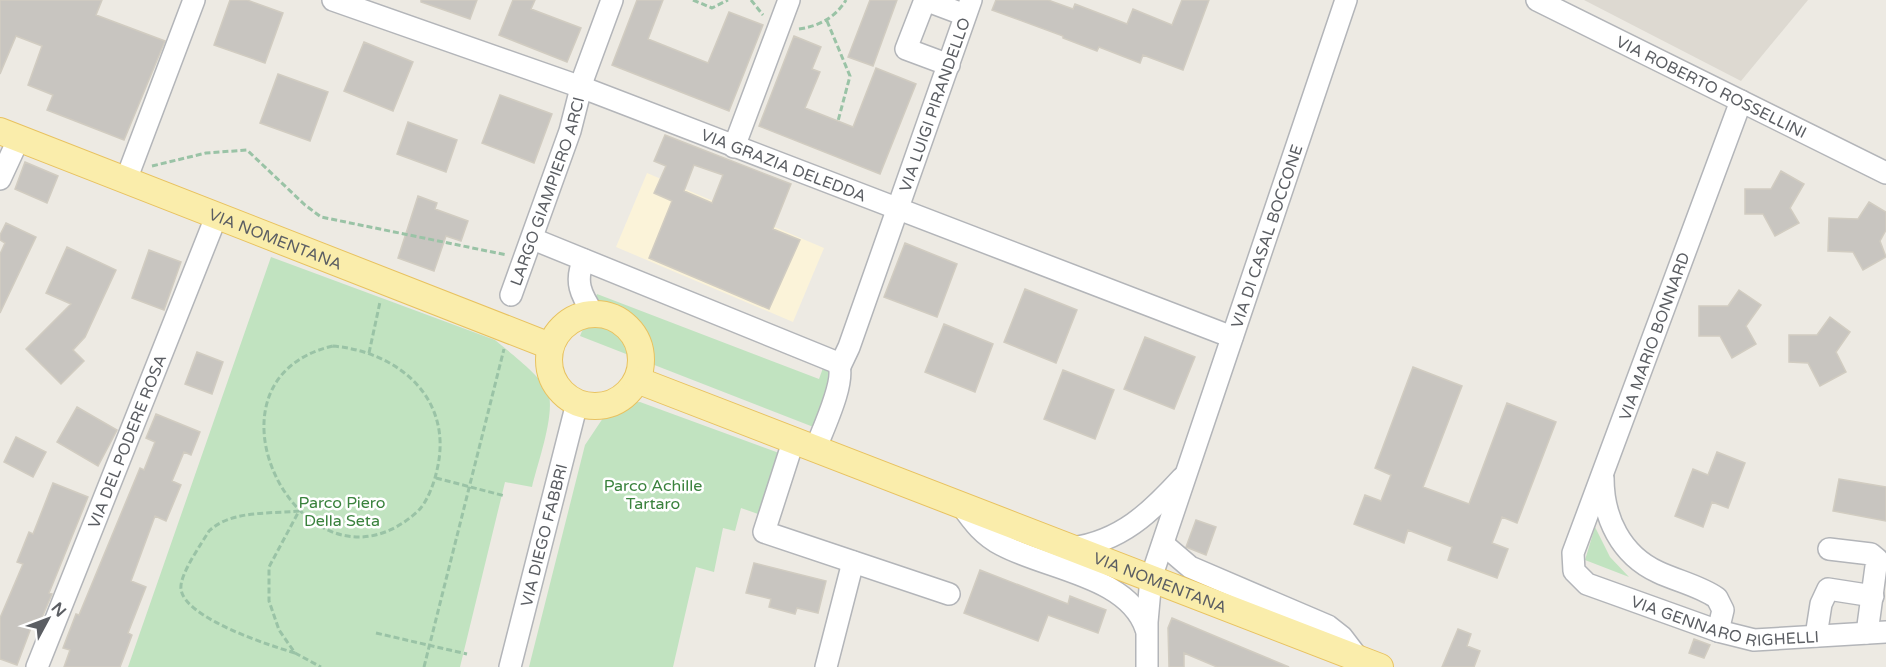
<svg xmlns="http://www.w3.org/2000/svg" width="1886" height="667" viewBox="0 0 1886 667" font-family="'Varela Round',sans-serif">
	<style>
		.commercial { fill: #fbf3d9 }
		.education { fill: #ddd9d1 }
		.green { fill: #c1e3c0 }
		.building { fill: #c8c5c0; stroke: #d1ccc1; stroke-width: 1.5; fill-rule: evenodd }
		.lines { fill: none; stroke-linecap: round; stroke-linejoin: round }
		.minor-casing { stroke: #b3b5b9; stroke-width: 24 }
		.major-casing { stroke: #e8c260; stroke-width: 28 }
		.path { stroke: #9ac3a6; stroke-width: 3; stroke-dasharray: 6 3; stroke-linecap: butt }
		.minor { stroke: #fff; stroke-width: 21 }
		.major { stroke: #faedab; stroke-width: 26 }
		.labels { text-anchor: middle; stroke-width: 5; stroke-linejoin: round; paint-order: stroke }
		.street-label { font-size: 16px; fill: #5b5e63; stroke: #fff }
		.park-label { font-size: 16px; fill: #3a823d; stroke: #fff }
	</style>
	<rect width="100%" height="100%" fill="#edeae3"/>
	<!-- commercial -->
	<path class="commercial" d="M647,173L824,248L793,322L616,247Z"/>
	<!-- education -->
	<path class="education" d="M1584,0H1808L1741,81Z"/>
	<!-- green -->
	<path class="green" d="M271,257L495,340C508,351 541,376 548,392C556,413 537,465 532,487L505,482L460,667H128Z
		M597,294L819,379L823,368L834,371L816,428L580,336Z
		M640,402L779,453L761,515L741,508L735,531L723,528L714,572L696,567L673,667H529L585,445L607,412L622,403Z
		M1595,527L1610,557L1629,577L1585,560Z"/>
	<!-- building -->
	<path class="building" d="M0,0H102L96,15L165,41L124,140L47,110L53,95L28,85L42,46L16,36L0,74Z
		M230,0H247L283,13L265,63L214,45Z
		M421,0H477L470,19L421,2Z
		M513,0H535L531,9L581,28L567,62L499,35Z
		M637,0H663L648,39L708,63L729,12L763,25L729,111L612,65Z
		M870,0H897L873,66L848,57Z
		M996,0H1048L1073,9L1075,4L1127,24L1133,9L1172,25L1182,0H1209L1183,70L1143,55L1140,63L1099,47L1097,51L1063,38V36L992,10Z
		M794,36L821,47L812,69L820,72L805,108L853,127L876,68L916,84L880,174L759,126Z
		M364,42L413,62L393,111L344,91Z
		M278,74L328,92L310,141L260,123Z
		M500,95L552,114L534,163L482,143Z
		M408,122L457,140L446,172L397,154Z
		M665,135L791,184L773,229L800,240L769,309L649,258L672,201L654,193L666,166L654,161ZM694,165L723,175L712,203L684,191Z
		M25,162L58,176L47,203L15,189Z
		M1781,171L1804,184L1790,208L1799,223L1775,236L1763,214H1745V189H1771Z
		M418,196L437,203L435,209L468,221L461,241L446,236L434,271L398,258Z
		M1869,202L1886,212V230L1880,241L1886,257L1863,270L1853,252L1828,251L1829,218L1858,219Z
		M6,223L36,237L0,313V254L5,243L0,240V235Z
		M905,243L957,264L937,317L884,297Z
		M67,247L116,270L85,337L73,350L84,361L61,384L26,349L71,304L46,293Z
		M149,250L181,262L164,310L132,298Z
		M1025,289L1077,310L1056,363L1004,342Z
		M1739,290L1761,305L1746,326L1756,344L1732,358L1720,336H1699V306H1728Z
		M1830,317L1850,332L1836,352L1846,372L1820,386L1808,363L1789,362V335H1817Z
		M944,324L993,344L975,392L925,372Z
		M1145,337L1195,357L1174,409L1124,389Z
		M197,352L223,362L212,394L185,384Z
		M1413,367L1462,386L1423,487L1469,504L1507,403L1556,422L1517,523L1502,517L1492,543L1508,549L1497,578L1448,560L1452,547L1408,530L1404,543L1354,524L1365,495L1381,501L1391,475L1375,468Z
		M1063,370L1114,390L1095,439L1044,419Z
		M77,407L117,430L98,466L57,442Z
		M156,414L200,432L191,455L184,452L172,481L181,485L166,521L155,516L131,581L146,587L128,633L132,635L120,667H64L70,650L63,648L76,614L79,615L140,468L144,470L155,442L146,438Z
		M16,437L46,452L33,477L4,462Z
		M1717,452L1745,463L1728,508L1712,502L1703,527L1675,516L1693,469L1708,475Z
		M1839,479L1886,487V521L1833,511Z
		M53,483L88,497L49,593L52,594L40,622L34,620L17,665L0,659V618L23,564L17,562L29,532L33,534Z
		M1196,520L1216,527L1206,555L1186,547Z
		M754,563L826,581L818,613L797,608L795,614L769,607L771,599L746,593Z
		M980,570L1068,604L1070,596L1106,610L1098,633L1048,615L1038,641L964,613Z
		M1172,618L1241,647L1289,667H1217L1184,653V667H1169L1168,628Z
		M1458,629L1471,634L1467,646L1480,651L1474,667H1442Z
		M1694,639L1710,645L1704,658L1689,653Z"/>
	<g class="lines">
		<!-- minor casing -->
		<g class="minor-casing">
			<g id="minor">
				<path id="s1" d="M333,0L581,87L1232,337"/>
				<path d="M925,0L906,49L949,65"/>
				<path d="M925,0L965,15"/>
				<path id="s2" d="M1537,0L1886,173"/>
				<path id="s3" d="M1741,101L1573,553L1574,571L1587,584L1718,631L1754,640L1886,632"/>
				<path d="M734,147L789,0"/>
				<path d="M0,179L19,138"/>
				<path d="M126,180L194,0"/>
				<path d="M533,239L838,363C847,380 822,431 815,450"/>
				<path d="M584,260C574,281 581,295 593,313"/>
				<path id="s4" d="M511,295L570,131L584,76L612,0"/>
				<path id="s5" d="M840,366L849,347L971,0"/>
				<path d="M793,442L764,532L949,594"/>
				<path d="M1603,478C1603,518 1621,555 1658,572C1677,581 1700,586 1717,598L1723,610L1718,631"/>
				<path d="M962,506C973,522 984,536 1002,545C1046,569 1129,576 1146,629"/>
				<path d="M1163,544L1190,567L1328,626L1342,637L1358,658"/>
				<path d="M1072,548C1121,541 1150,513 1182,478"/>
				<path d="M1829,549L1871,554L1877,559L1867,633"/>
				<path d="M1816,636L1821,604L1828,589L1873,596"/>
				<path id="s6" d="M37,667L216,217"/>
				<path id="s7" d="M510,667L577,403"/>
				<path d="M826,667L853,562"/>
				<path id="s8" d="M1147,667V622L1151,578L1346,0"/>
			</g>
		</g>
		<!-- major casing -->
		<g class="major-casing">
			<g id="major">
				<path id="s9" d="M0,131L550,346"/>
				<circle cx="595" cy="360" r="46"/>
				<path id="s10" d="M637,380L1380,667"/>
			</g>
		</g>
		<!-- path -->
		<path class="path" d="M693,0L712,8L728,0
			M751,0L763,15
			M827,21L850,76L838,121
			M799,29C819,26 835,18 846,0
			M152,166L206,153L247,150L305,205L321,217L507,255
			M333,346C399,352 454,399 437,470C434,483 428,501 418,511C306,614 184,380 333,346Z
			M369,353L380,302
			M436,478L505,496
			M376,633L467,654
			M295,653C271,646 184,618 181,589C179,575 202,543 209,531C231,510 270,514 299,511L269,567V601L279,630L295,653L321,667
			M424,667L504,349"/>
		<!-- minor -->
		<use href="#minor" class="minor"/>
		<!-- major -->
		<use href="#major" class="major"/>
	</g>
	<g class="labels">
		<!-- street labels -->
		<g class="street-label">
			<text dy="6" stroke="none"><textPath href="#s2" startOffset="195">VIA ROBERTO ROSSELLINI</textPath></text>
			<text dy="6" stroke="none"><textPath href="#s5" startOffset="278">VIA LUIGI PIRANDELLO</textPath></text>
			<text dy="6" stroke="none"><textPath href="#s1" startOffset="480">VIA GRAZIA DELEDDA</textPath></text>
			<text dy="6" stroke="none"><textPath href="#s4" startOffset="110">LARGO GIAMPIERO ARCI</textPath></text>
			<text dy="6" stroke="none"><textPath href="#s8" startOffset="450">VIA DI CASAL BOCCONE</textPath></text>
			<text dy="6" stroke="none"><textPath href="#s9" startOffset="296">VIA NOMENTANA</textPath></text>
			<text transform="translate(1654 336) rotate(-70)" y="6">VIA MARIO BONNARD</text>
			<text dy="6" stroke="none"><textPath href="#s6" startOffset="243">VIA DEL PODERE ROSA</textPath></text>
			<text dy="6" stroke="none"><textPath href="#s7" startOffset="136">VIA DIEGO FABBRI</textPath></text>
			<text dy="6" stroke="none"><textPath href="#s10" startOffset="561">VIA NOMENTANA</textPath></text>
			<text dy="6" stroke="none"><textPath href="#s3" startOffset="663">VIA GENNARO RIGHELLI</textPath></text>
		</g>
		<!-- park labels -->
		<g class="park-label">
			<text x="653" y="491">Parco Achille<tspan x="653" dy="18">Tartaro</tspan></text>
			<text x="342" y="508">Parco Piero<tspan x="342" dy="18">Della Seta</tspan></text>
		</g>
	</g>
	<!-- north arrow -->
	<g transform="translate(48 619) rotate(49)" stroke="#ffffff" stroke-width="4.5" paint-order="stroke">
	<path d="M0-4.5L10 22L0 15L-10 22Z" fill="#5b5e63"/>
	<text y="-9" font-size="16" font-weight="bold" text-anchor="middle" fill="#5b5e63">N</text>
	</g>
</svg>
